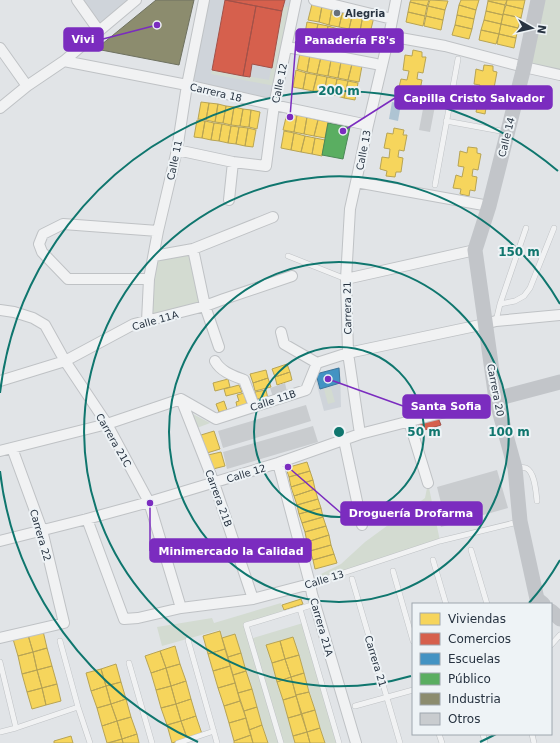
<svg xmlns="http://www.w3.org/2000/svg" width="560" height="743" viewBox="0 0 560 743" font-family="'DejaVu Sans',sans-serif">
	<style>
		.built { fill: #cfd4da }
		.green { fill: #d3dbd1 }
		.water { fill: #aec4d3 }
		.homes { fill: #f6d55c; stroke: #b8a454 }
		.shops { fill: #d6604d; stroke: #a25249 }
		.schools { fill: #4393c3; stroke: #3b769c }
		.public { fill: #5aae61; stroke: #4b8957 }
		.industry { fill: #8c8c6e; stroke: #6e7160 }
		.building { fill: #c9cccf }
		.lines { fill: none; stroke-linecap: round; stroke-linejoin: round }
		.lane-casing { stroke: #bfc2c5; stroke-width: 6 }
		.street-casing { stroke: #bfc2c5; stroke-width: 12 }
		.lane { stroke: #f1f2f3; stroke-width: 5 }
		.street { stroke: #f1f2f3; stroke-width: 10 }
		.secondary { stroke: #c2c5c9; stroke-width: 15 }
		.ring { fill: none; stroke: #0f766e; stroke-width: 2 }
		.poi-dot { fill: #68717b; stroke: #eef3f6; stroke-width: 1.5 }
		.labels { text-anchor: middle; stroke-width: 4; stroke-linejoin: round; paint-order: stroke }
		.poi-label { font-size: 10px; font-weight: bold; fill: #273341; stroke: #eef3f6; text-anchor: start }
		.street-label { font-size: 10px; fill: #273341; stroke: #eef3f6 }
		.centre { fill: #0f766e; stroke: #eef3f6; stroke-width: 2 }
		.ring-label { font-size: 12px; text-anchor: middle; font-weight: bold; fill: #0f766e; stroke: #eef3f6; stroke-width: 4; stroke-linejoin: round; paint-order: stroke }
		.leader { fill: none; stroke: #7b2cbf; stroke-width: 1.5 }
		.callout-dot { fill: #7b2cbf; stroke: #eef3f6; stroke-width: 1.5 }
		.callout { fill: #7b2cbf; stroke: #7b2cbf; stroke-width: 1.5 }
		.callout-label { font-size: 11px; text-anchor: middle; font-weight: bold; fill: #fff }
	</style>
	<rect width="100%" height="100%" fill="#e1e4e7"/>
	<!-- built -->
	<path class="built" d="M77,0H136L99,31Z
		M204,0H296L274,105L187,85Z
		M340,367L341,407L324,411L314,374Z"/>
	<!-- green -->
	<path class="green" d="M538,0H560V75L524,67Z
		M283,6L290,7L275,86L211,74L212,70L269,80Z
		M193,249L205,306L147,321L154,256Z
		M331,388L335,402L328,404L324,389Z
		M191,413L210,423L197,428Z
		M428,483L440,541L316,582L315,577L341,564L365,542L425,498Z
		M281,603L284,614L246,625L250,639L303,623L339,743H325L293,637L267,645L296,743H268L235,635L222,638L219,630L162,646L157,627L212,618L214,623Z"/>
	<!-- water -->
	<path class="water" d="M392,102L401,104L398,121L389,119Z"/>
	<!-- homes -->
	<path class="homes" d="M411,0H429L427,6L410,2Z
		M430,0L448,1L445,10L428,6Z
		M461,0H479L476,10L459,5Z
		M488,0H507L505,5L488,1Z
		M507,0H525L523,9L506,5Z
		M488,1L505,5L503,15L486,11Z
		M410,2L427,6L425,16L408,12Z
		M312,4L322,6L319,22L308,20Z
		M459,5L476,10L474,19L457,15Z
		M506,5L523,9L521,18L503,14Z
		M322,6L332,8L329,25L319,22Z
		M428,6L445,10L443,20L426,16Z
		M332,8L343,10L339,27L329,25Z
		M343,10L353,12L349,29L339,27Z
		M486,11L503,15L501,24L484,20Z
		M353,12L363,15L360,31L349,29Z
		M408,12L425,16L423,26L406,22Z
		M503,14L521,18L518,28L501,24Z
		M363,15L374,17L370,33L360,31Z
		M457,15L474,19L472,29L455,25Z
		M426,16L443,20L441,30L424,26Z
		M484,20L501,24L499,34L481,30Z
		M307,22L318,24L314,41L304,39Z
		M318,24L328,26L325,43L314,41Z
		M501,24L518,28L516,38L499,34Z
		M455,25L472,29L469,39L452,35Z
		M328,26L338,29L335,45L325,43Z
		M338,29L349,31L345,47L335,45Z
		M481,30L499,34L496,44L479,40Z
		M499,34L516,38L514,48L497,44Z
		M413,50L422,52V57H426L423,73L418,72L417,79L422,80L419,95L415,94L414,99L405,98L406,93L398,91L401,79L407,80L409,71L403,70L405,55L412,56Z
		M300,53L310,55L307,72L297,69Z
		M310,55L321,57L317,74L307,72Z
		M321,57L331,60L328,76L317,74Z
		M331,60L341,62L338,78L328,76Z
		M341,62L352,64L348,80L338,78Z
		M352,64L362,66L359,82L348,80Z
		M484,65L493,66V71L497,72L494,88L489,87L488,94H493L491,109L486,108L485,114L476,112L477,107L469,106L472,93L478,95L480,85L474,84L476,69L483,71Z
		M296,70L306,73L303,89L293,87Z
		M306,73L317,75L313,91L303,89Z
		M317,75L327,77L324,93L313,91Z
		M327,77L337,79L334,95L324,93Z
		M337,79L348,81L344,98L334,95Z
		M348,81L358,83L355,100L344,98Z
		M201,102L209,103L206,120L198,119Z
		M209,103L218,104L215,122L206,120Z
		M218,104L226,106L223,123L215,122Z
		M226,106L234,107L231,125L223,123Z
		M234,107L243,109L240,126L231,125Z
		M243,109L251,110L249,127L240,126Z
		M251,110L260,112L257,129L249,127Z
		M287,113L297,115L294,132L283,130Z
		M297,115L307,117L304,134L294,132Z
		M307,117L318,120L314,136L304,134Z
		M197,120L205,121L202,138L194,137Z
		M318,120L328,122L325,138L314,136Z
		M205,121L214,123L211,140L202,138Z
		M214,123L222,124L219,141L211,140Z
		M222,124L231,126L228,143L219,141Z
		M231,126L239,127L236,144L228,143Z
		M239,127L248,128L245,146L236,144Z
		M248,128L256,130L253,147L245,146Z
		M394,128L404,130L403,135H407L404,151L399,150L398,157L403,158L401,172H396L395,177L386,176L387,171L380,169L382,157L389,158L390,149L384,148L387,133L393,134Z
		M284,131L294,133L291,150L281,148Z
		M294,133L305,136L301,152L291,150Z
		M305,136L315,138L312,154L301,152Z
		M315,138L325,140L322,156L312,154Z
		M468,147L477,148V153L481,154L478,170L473,169L472,176L477,177L475,191L470,190L469,196L460,194L461,189L453,188L456,175L462,177L464,167L458,166L460,151L467,153Z
		M287,364L290,372L275,377L272,369Z
		M266,370L268,378L253,383L250,374Z
		M290,372L292,380L277,385L275,377Z
		M268,378L271,387L255,391L253,383Z
		M228,379L230,387L215,391L213,383Z
		M239,385L242,392L226,396L224,389Z
		M266,390L268,399L262,401L261,398L257,399L255,392Z
		M244,393L247,404L237,407L236,402L239,401L237,395Z
		M224,401L227,410L219,412L216,404Z
		M214,431L220,449L207,453L201,435Z
		M221,452L225,466L213,469L208,455Z
		M307,462L310,471L289,477L286,468Z
		M310,471L313,480L291,487L289,477Z
		M313,480L315,489L294,496L291,487Z
		M315,489L318,499L297,505L294,496Z
		M318,499L321,508L299,514L297,505Z
		M321,508L323,517L302,523L299,514Z
		M323,517L326,526L305,532L302,523Z
		M326,526L329,535L307,542L305,532Z
		M329,535L331,545L310,551L307,542Z
		M331,545L334,554L313,560L310,551Z
		M334,554L337,563L315,569L313,560Z
		M301,599L303,604L284,610L282,605Z
		M43,631L47,648L33,652L28,635Z
		M220,631L225,649L208,654L203,636Z
		M235,634L241,653L228,657L222,638Z
		M28,635L33,652L18,656L13,639Z
		M293,637L299,655L285,659L280,641Z
		M280,641L285,659L272,663L266,645Z
		M175,646L180,664L166,668L160,651Z
		M47,648L52,666L37,670L33,652Z
		M225,649L230,666L213,671L208,654Z
		M160,651L166,668L151,673L145,656Z
		M33,652L37,670L22,674L18,656Z
		M241,653L246,671L233,675L228,657Z
		M299,655L304,673L291,677L285,659Z
		M285,659L291,677L277,682L272,663Z
		M116,664L121,682L106,686L101,669Z
		M180,664L186,681L171,686L166,668Z
		M52,666L57,684L42,688L37,670Z
		M230,666L235,683L218,688L213,671Z
		M166,668L171,686L156,690L151,673Z
		M101,669L106,686L91,691L86,673Z
		M37,670L42,688L27,692L22,674Z
		M246,671L252,689L238,693L233,675Z
		M304,673L309,692L296,695L291,677Z
		M291,677L296,696L283,700L277,682Z
		M186,681L191,699L176,704L171,686Z
		M121,682L126,699L111,704L106,686Z
		M235,683L240,701L224,706L218,688Z
		M57,684L61,701L46,705L42,688Z
		M106,686L111,704L97,708L91,691Z
		M171,686L176,704L161,708L156,690Z
		M42,688L46,705L32,709L27,692Z
		M252,689L257,707L244,711L238,693Z
		M309,692L315,710L301,714L296,695Z
		M296,696L302,714L288,718L283,700Z
		M126,699L131,717L117,721L111,704Z
		M191,699L196,716L181,721L176,704Z
		M240,701L246,718L229,723L224,706Z
		M111,704L117,721L102,726L97,708Z
		M176,704L181,721L167,725L161,708Z
		M257,707L262,725L249,730L244,711Z
		M315,710L320,728L307,732L301,714Z
		M302,714L307,732L293,736L288,718Z
		M196,716L202,734L187,738L181,721Z
		M131,717L137,734L122,739L117,721Z
		M246,718L251,735L234,741L229,723Z
		M117,721L122,739L107,743L102,726Z
		M181,721L187,738L172,743L167,725Z
		M262,725L268,743H253L249,730Z
		M320,728L325,743H310L307,732Z
		M307,732L310,743H295L293,736Z
		M137,734L139,743H123L122,739Z
		M251,735L253,743H234V741Z
		M71,736L73,743H54V741Z
		M122,739L123,743H109Z"/>
	<!-- shops -->
	<path class="shops" d="M225,0L256,6L243,76L212,70Z
		M225,0H285L282,11Z
		M256,6L282,11L272,68L252,64L250,77L243,76Z
		M437,415L441,425L421,431L417,421Z"/>
	<!-- schools -->
	<path class="schools" d="M339,368L340,383L320,389L316,374Z"/>
	<!-- public -->
	<path class="public" d="M328,123L350,127L343,159L322,155Z"/>
	<!-- industry -->
	<path class="industry" d="M156,0H194L179,65L96,49Z"/>
	<!-- building -->
	<path class="building" d="M420,104L435,106L430,132L419,130L423,109L419,108Z
		M285,383L287,392L273,397L270,388Z
		M306,405L311,421L223,448L218,431Z
		M313,426L318,442L227,469L223,452Z
		M497,470L508,508L441,527L434,505L441,503L437,487Z"/>
	<g class="lines">
		<!-- lane casing -->
		<g class="lane-casing">
			<path id="lane" d="M446,121L506,132
				M435,185L458,59
				M288,256L346,279
				M500,304L526,228
				M496,321L500,304L515,301L524,296L530,288L554,228
				M516,468C519,468 523,467 526,468C535,472 536,492 537,501
				M471,550L487,604
				M433,560L446,604
				M393,571L413,641
				M352,579L387,698L400,743
				M310,584L440,541L518,522
				M300,609L339,743
				M188,640L217,743
				M60,641L78,707L90,743
				M551,645L560,635
				M0,662L16,728
				M129,663L152,743
				M355,706L413,690
				M0,732L16,728L78,707
				M439,734L442,743
				M483,734L485,743
				M532,734L534,743
				M178,743L214,731
				M281,743L246,625L315,604"/>
		</g>
		<!-- street casing -->
		<g class="street-casing">
			<path id="street" d="M77,0L99,31
				M314,0L392,19
				M389,36L445,46L524,67L560,75
				M287,47L376,64L382,66
				M0,48L27,86
				M64,61L187,85L274,105L368,125
				M0,108L27,86L64,61L99,31L136,0
				M177,150L233,162L266,166L274,105L296,0
				M356,182L489,206
				M229,200L233,162
				M193,249L205,306L219,347
				M154,256L193,249L273,217
				M149,279H68L42,252L39,244L43,234L63,224L158,231
				M346,279L475,250
				M0,310L14,312L33,318L45,325L65,361L107,424L149,502L181,608
				M147,321L149,279L158,231L177,150L187,85L204,0
				M281,332L284,344L317,363
				M215,361C221,372 234,376 244,380L254,406
				M0,381L65,361L134,324L205,306L224,299L292,276
				M181,399L214,483L253,599
				M409,421L428,483
				M360,434L348,353L346,279L350,209L356,182L368,125L389,36L396,0
				M344,440L362,525
				M0,451L107,424L181,399L216,419L306,390L317,363L348,353L485,324L496,321L560,315
				M278,463L310,584L312,594L356,743
				M87,519L124,619L138,618L181,608L253,599L310,584
				M0,541L87,519L149,502L278,463L360,434L496,399
				M0,638L64,623L42,530L12,448"/>
		</g>
		<!-- lane -->
		<use href="#lane" class="lane"/>
		<!-- street -->
		<use href="#street" class="street"/>
		<!-- secondary -->
		<path class="secondary" d="M538,0L524,67L489,206L475,250L496,399L515,468L520,521L537,599L543,604
			M496,399L560,382
			M551,611L560,619"/>
	</g>
	<!-- distance rings -->
	<g class="ring">
		<circle cx="339" cy="432" r="85"/>
		<circle cx="339" cy="432" r="170"/>
		<path d="M560 560A255 255 0 0 1 529 603M411 676A255 255 0 1 1 560 304"/>
		<path d="M496 734A341 341 0 0 1 480 742M198 742A341 341 0 0 1 0 471M0 393A341 341 0 0 1 558 171"/>
	</g>
	<!-- markers -->
	<circle class="poi-dot" cx="337" cy="13" r="4"/>
	<g class="labels">
		<!-- poi labels -->
		<g class="poi-label">
			<text x="345" y="17">Alegria</text>
		</g>
		<!-- street labels -->
		<g class="street-label">
			<text transform="translate(279 83) rotate(-78)" y="4">Calle 12</text>
			<text transform="translate(216 92) rotate(13)" y="4">Carrera 18</text>
			<text transform="translate(506 137) rotate(-76)" y="4">Calle 14</text>
			<text transform="translate(363 150) rotate(-79)" y="4">Calle 13</text>
			<text transform="translate(174 160) rotate(-78)" y="4">Calle 11</text>
			<text transform="translate(347 308) rotate(-91)" y="4">Carrera 21</text>
			<text transform="translate(155 320) rotate(-16)" y="4">Calle 11A</text>
			<text transform="translate(496 390) rotate(79)" y="4">Carrera 20</text>
			<text transform="translate(273 400) rotate(-18)" y="4">Calle 11B</text>
			<text transform="translate(114 440) rotate(60)" y="4">Carrera 21C</text>
			<text transform="translate(246 473) rotate(-17)" y="4">Calle 12</text>
			<text transform="translate(219 498) rotate(70)" y="4">Carrera 21B</text>
			<text transform="translate(41 535) rotate(74)" y="4">Carrera 22</text>
			<text transform="translate(324 579) rotate(-17)" y="4">Calle 13</text>
			<text transform="translate(322 627) rotate(74)" y="4">Carrera 21A</text>
			<text transform="translate(376 661) rotate(73)" y="4">Carrera 21</text>
		</g>
	</g>
	<circle cx="339" cy="432" r="6" class="centre"/>
	<g class="ring-label">
		<text x="339" y="95">200 m</text>
		<text x="519" y="256">150 m</text>
		<text x="424" y="436">50 m</text>
		<text x="509" y="436">100 m</text>
	</g>
	<!-- callouts -->
	<path class="leader" d="M157 25L103 39M290 117L296 41M343 131L395 98M328 379L403 406M288 467L341 513M150 503L150 551"/>
	<g class="callout-dot">
		<circle cx="157" cy="25" r="4"/>
		<circle cx="290" cy="117" r="4"/>
		<circle cx="343" cy="131" r="4"/>
		<circle cx="328" cy="379" r="4"/>
		<circle cx="288" cy="467" r="4"/>
		<circle cx="150" cy="503" r="4"/>
	</g>
	<g class="callout">
		<rect x="64" y="28" width="39" height="23" rx="4"/>
		<rect x="296" y="29" width="107" height="23" rx="4"/>
		<rect x="395" y="86" width="157" height="23" rx="4"/>
		<rect x="403" y="395" width="87" height="23" rx="4"/>
		<rect x="341" y="502" width="141" height="23" rx="4"/>
		<rect x="150" y="539" width="161" height="23" rx="4"/>
	</g>
	<g class="callout-label">
		<text x="83" y="43">Vivi</text>
		<text x="350" y="44">Panadería F8's</text>
		<text x="474" y="102">Capilla Cristo Salvador</text>
		<text x="446" y="410">Santa Sofia</text>
		<text x="411" y="517">Droguería Drofarma</text>
		<text x="231" y="555">Minimercado la Calidad</text>
	</g>
	<!-- legend -->
	<rect x="412" y="603" width="140" height="132" fill="#eef3f6" stroke="#9ea6ae"/>
	<rect x="420" y="613" width="20" height="12" fill="#f6d55c" stroke="#9ea6ae"/>
	<text x="448" y="623" font-size="12" fill="#273341">Viviendas</text>
	<rect x="420" y="633" width="20" height="12" fill="#d6604d" stroke="#9ea6ae"/>
	<text x="448" y="643" font-size="12" fill="#273341">Comercios</text>
	<rect x="420" y="653" width="20" height="12" fill="#4393c3" stroke="#9ea6ae"/>
	<text x="448" y="663" font-size="12" fill="#273341">Escuelas</text>
	<rect x="420" y="673" width="20" height="12" fill="#5aae61" stroke="#9ea6ae"/>
	<text x="448" y="683" font-size="12" fill="#273341">Público</text>
	<rect x="420" y="693" width="20" height="12" fill="#8c8c6e" stroke="#9ea6ae"/>
	<text x="448" y="703" font-size="12" fill="#273341">Industria</text>
	<rect x="420" y="713" width="20" height="12" fill="#c9cccf" stroke="#9ea6ae"/>
	<text x="448" y="723" font-size="12" fill="#273341">Otros</text>
	<!-- north arrow -->
	<g transform="translate(532 28) rotate(98)" stroke="#eef3f6" stroke-width="3" paint-order="stroke">
	<path d="M0-3L7 15L0 10L-7 15Z" fill="#273341"/>
	<text y="-6" font-size="11" font-weight="bold" text-anchor="middle" fill="#273341">N</text>
	</g>
</svg>
